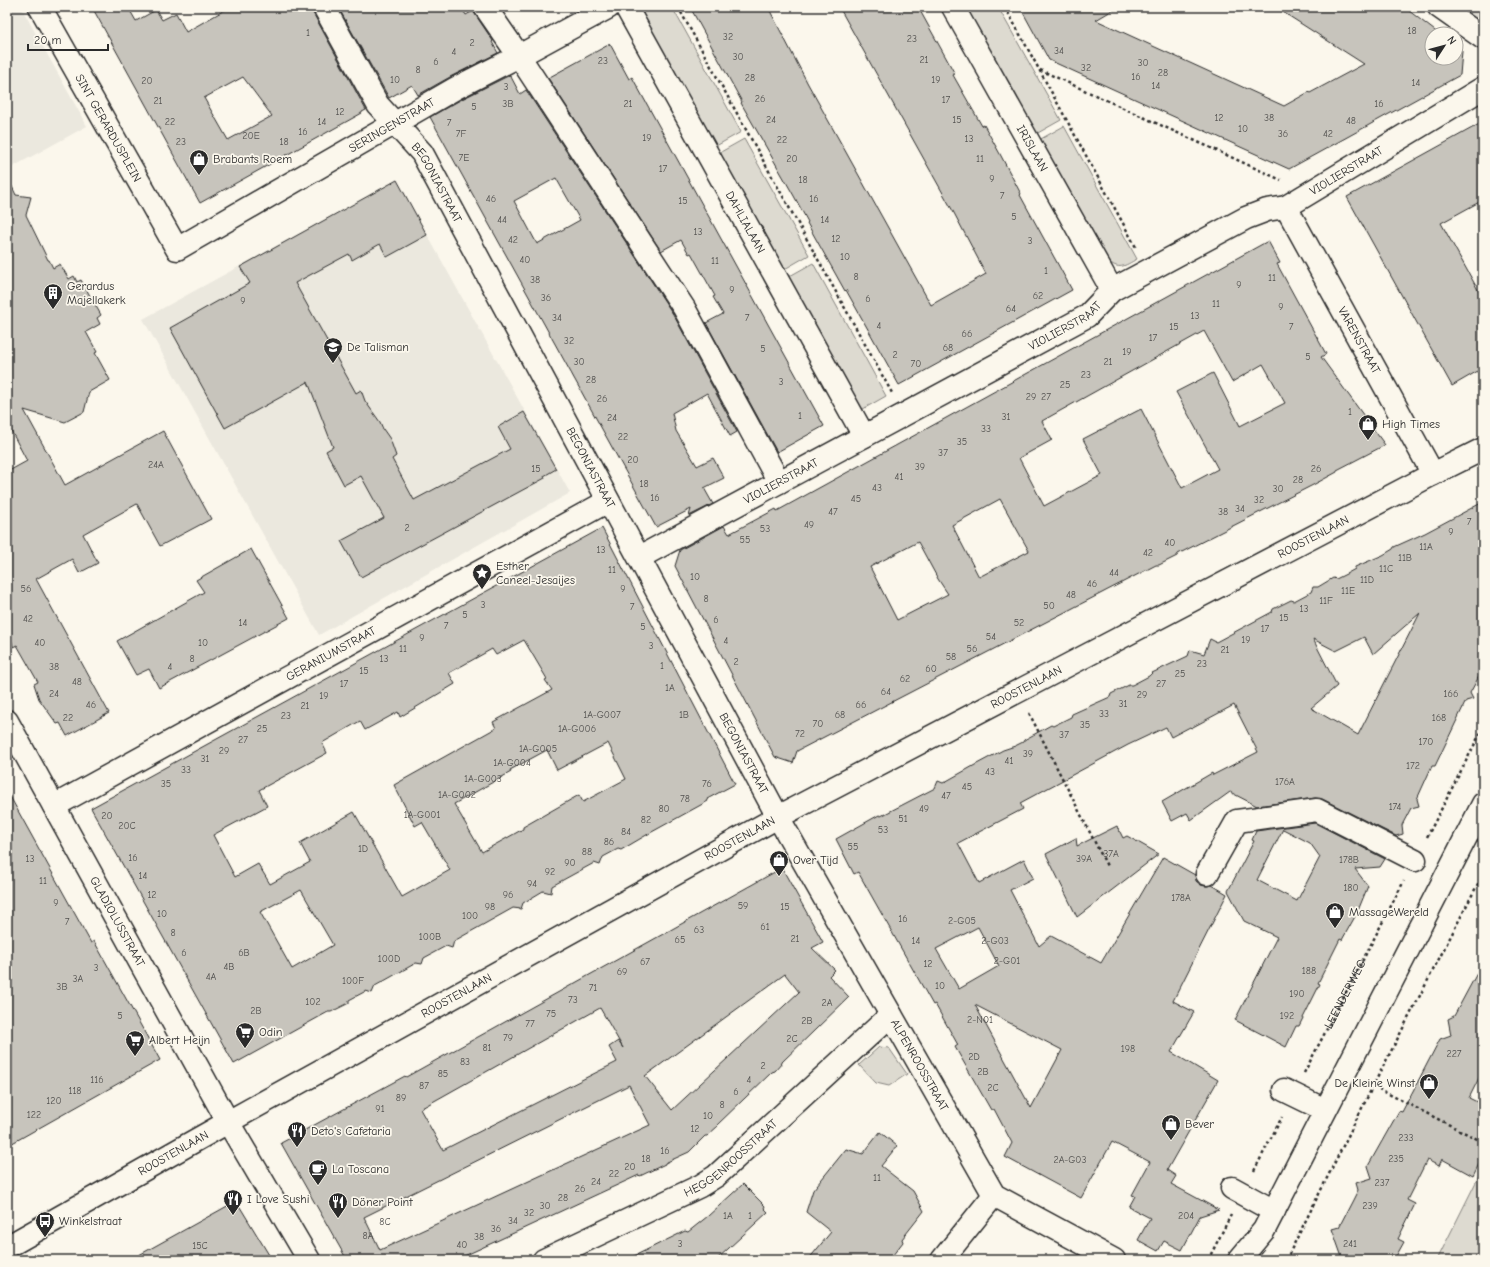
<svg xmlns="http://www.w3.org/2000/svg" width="1490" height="1267" viewBox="0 0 1490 1267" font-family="'Comic Neue',sans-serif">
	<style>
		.built { fill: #ebe8de }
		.green { fill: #dddad0; stroke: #84827e }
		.building { fill: #c7c4bc; stroke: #2b2b2b; fill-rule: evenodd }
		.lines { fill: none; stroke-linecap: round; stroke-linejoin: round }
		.minor-casing { stroke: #2b2b2b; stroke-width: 25 }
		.major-casing { stroke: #2b2b2b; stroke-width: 25 }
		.path { stroke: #2b2b2b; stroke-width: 2.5; stroke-dasharray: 3 3; stroke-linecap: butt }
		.minor { stroke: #fbf7ec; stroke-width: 22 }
		.major { stroke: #fbf7ec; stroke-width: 22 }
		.labels { text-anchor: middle; stroke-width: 3.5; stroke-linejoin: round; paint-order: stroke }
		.number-label { font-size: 10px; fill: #52514f }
		.street-label { font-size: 12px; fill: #2b2b2b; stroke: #fbf7ec }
		.poi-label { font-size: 12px; fill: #2b2b2b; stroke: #fbf7ec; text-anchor: start }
	</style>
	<rect width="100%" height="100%" fill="#fbf7ec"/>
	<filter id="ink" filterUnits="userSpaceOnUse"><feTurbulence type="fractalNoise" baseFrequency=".025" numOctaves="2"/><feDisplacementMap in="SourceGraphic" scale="8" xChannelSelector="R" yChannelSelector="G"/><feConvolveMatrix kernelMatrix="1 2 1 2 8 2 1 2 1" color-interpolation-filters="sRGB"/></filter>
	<g filter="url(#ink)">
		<!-- built -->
		<path class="built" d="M7,7H21L87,126L7,170Z
			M397,180L570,493L319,635L143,319Z"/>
		<!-- green -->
		<path class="green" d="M645,7H672L741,132L716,146L643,18V12Z
			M978,7H998L1061,120L1036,134L969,12Z
			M1453,7H1476L1483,12V29Z
			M1064,126L1137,259C1124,266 1119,271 1107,260L1039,140Z
			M744,139L809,255L783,270L719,153Z
			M813,263L886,396L863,409L857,403L788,277Z
			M879,1047L889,1048L907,1074L889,1086L876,1083L859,1065Z
			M1483,1168V1260H1437Z"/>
		<!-- building -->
		<path class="building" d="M92,7H128L136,21L156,10L162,20L176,13L186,32L230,7H312L313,13L366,110L362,112V113L200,203ZM243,77L272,116L228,140L204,98Z
			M338,7H461L466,15L473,11L493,41L492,42L498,53L450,77L418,95L412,85L389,98Z
			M690,7H768L808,84L931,305L986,274L954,213L839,7H918L955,74L953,75L982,126L984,125L1000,154L1021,194L1020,195L1072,290L899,385L846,290L845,291L807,223L808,222L794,196L741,103L742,102Z
			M1020,7H1118L1096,20L1284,106L1309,92L1310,93L1364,64L1275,7H1404L1439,34H1432V58H1456V47L1462,51L1460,75L1289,169L1049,60Z
			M610,44L629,79L632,77L824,426L777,452L706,323L723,314L713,297L715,296L691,253L689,254L681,240L661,251L548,78Z
			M510,75L520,94L526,90L673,314L737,432L730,436L707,393L672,413L676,431L697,466L713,458L724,478L704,488L713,504L689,516L691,509L656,527L430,117L462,99ZM556,178L580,220L537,244L514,201Z
			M1483,122V200L1441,223L1483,299V368L1452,386L1347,197Z
			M7,176L16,195L31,197L26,215L48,260H49L53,268L60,264L69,279L74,276L77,282L81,280L101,315L97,318L100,324L86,332L97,352L95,353L110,380L89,392L84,412L65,422L24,410L65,485L163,431L211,519L160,546L137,504L83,534L98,563L79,573L72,559L36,579L109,713L67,736L60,723L57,724L39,699L34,684L38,682L17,645L13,647L7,621V472L27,461L7,423Z
			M397,180L427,235L387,257L380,244L352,260L349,254L295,283L356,393L361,390L365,401L380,422L383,429L390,439L396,456L392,459L414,500L510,449L498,427L524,412L556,469L544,476L545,478L361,577L341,541L384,518L361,476L344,485L326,451L333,447L308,382L225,428L170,328L250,283L240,267Z
			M1268,241L1280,263L1277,264L1326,354L1321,357L1385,445L1337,470V472L1313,485L1178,554L1177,556L1159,565H1156L797,751L793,763L775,757L675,566L680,550L724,526L729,534L776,509L777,511ZM1204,331L1232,382L1263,364L1285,403L1240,426L1213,373L1176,392L1218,469L1182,488L1141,409L1083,439L1102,475L1044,506L1019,458L1052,440L1042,421ZM1000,499L1029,551L979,577L952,525ZM918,542L938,579L948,594L897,620L870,567Z
			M1483,502V669L1470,693L1473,699L1466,701L1435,766H1432L1417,799L1419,806L1411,808L1402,825L1403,834L1396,836L1322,799L1315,798L1257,806L1230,792L1191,820L1187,813L1172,821L1162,802L1212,773L1213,775L1258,752L1234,705L1191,728L1190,727L1171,737L1166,727L1128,745L1020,803L1023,809L958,843L979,883L1024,859L1033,878L1010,890L1039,946L1051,936L1101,963L1163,857L1195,875L1196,881L1201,885L1207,886L1212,885L1227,894L1173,1001L1194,1012L1171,1052L1218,1080L1167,1170L1176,1176L1171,1184L1219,1210L1200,1216L1182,1250L1164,1241L1158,1251L1138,1240L1150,1218L1129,1207L1135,1196L1132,1195L1150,1162L1112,1142L1081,1198L1005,1157L1012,1143L994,1109L991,1110L955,1047L958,1045L935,1004L933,1005L858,872L854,874L836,839L879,815L881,816L935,788L938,781L943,783L975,765L1003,750L1015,746L1023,742L1024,740L1051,725L1053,726L1071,717L1072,714L1110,697L1111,694L1129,685H1132L1149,676L1152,673L1188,656L1190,650L1204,654L1210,639L1216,642L1272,612L1273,609L1291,600L1294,601L1311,592L1313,587H1318L1333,578L1336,579L1346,574L1355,569V567L1383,555L1393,549L1394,547L1425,533ZM1420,613L1358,735L1311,708L1337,686L1313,639L1336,651L1364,637L1373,654ZM978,927L999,966L959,989L936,949ZM975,1005L1062,1050L1031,1108Z
			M602,528L735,784L707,799L708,801L650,833L621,850L618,849L603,857L600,865L594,863L552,886L551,893L543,891L523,903L521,909L513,908L454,941L452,948L446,946L424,958L422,964L416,963L375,986L372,993L366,991L349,1000V1003L331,1012H328L234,1064L91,808ZM524,640L547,679L545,680L552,690L493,722L496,728L394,785L415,826L422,822L450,870L402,897L354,812L300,843L310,862L272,883L270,884L258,864L235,877L213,835L267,806L259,790L327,753L322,743L360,721L365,730L398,712L400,717L455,684L449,673L492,649L496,655ZM608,743L626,779L583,802L579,795L523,827V829L482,852L454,804L511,772L510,770L547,750L557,770ZM301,890L333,945L292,969L260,912Z
			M251,549L289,618L159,688L149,669L136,675L117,641L204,592L196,580Z
			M7,791L91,943L94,941L160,1060L7,1146Z
			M1315,823L1385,859L1380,867L1355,869L1368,886L1357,913L1342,940L1340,939L1318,983L1320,984L1299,1026H1296L1286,1047L1235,1020L1277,937L1244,921L1228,891L1254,841L1252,840L1256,831ZM1283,829L1310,843L1320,857L1297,901L1257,880Z
			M1117,826L1123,838L1127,836L1159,854L1077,917L1046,854L1076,838L1077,846Z
			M782,868L823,942L812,948L835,970L829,976L849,997L782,1062V1063L775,1071L772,1072L717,1125L718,1126L707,1136H705L689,1152L665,1163V1164L640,1176L639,1175L462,1257L461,1260H347L281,1143L405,1076L406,1077ZM785,974L799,992L672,1110L645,1076ZM600,1008L623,1048L618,1041L609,1047L617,1062L443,1150L420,1109ZM629,1085L650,1125L380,1250L364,1217Z
			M1483,962V1070L1469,1098L1483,1105V1156L1473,1176L1442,1159L1439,1166L1427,1160L1407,1200L1415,1204L1398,1239L1404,1242L1394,1260H1343L1332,1229L1339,1227L1353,1200L1358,1190L1356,1183L1372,1178L1368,1166L1399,1111L1402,1112L1440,1039L1451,1035L1448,1019L1454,1016Z
			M880,1132L897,1146L881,1166L913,1191L924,1211L902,1239L903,1242L889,1260H808L831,1232L806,1212L813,1190L846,1149L863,1154Z
			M743,1184L765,1206L764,1208L768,1212L716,1260H626L685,1231L688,1232L708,1216Z
			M231,1204L235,1211L240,1207L272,1260H130Z"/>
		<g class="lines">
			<!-- minor casing -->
			<g class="minor-casing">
				<g id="minor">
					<path id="s2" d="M40,7L177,249L456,88L519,56L609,7"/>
					<path id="s3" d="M324,7L378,105L422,153L778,817L994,1195L1114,1260"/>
					<path d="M485,7L519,56L684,308L779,482"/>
					<path id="s4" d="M626,7L864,436"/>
					<path id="s5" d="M953,7L1112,290"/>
					<path d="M1439,7L1483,38"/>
					<path id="s6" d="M1286,207L1433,474"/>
					<path id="s7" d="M640,557L1087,316L1112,290L1246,218L1267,210L1286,207L1483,88"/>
					<path id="s8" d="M7,721L228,1122L309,1260"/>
					<path id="s9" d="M54,806L608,501"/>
					<path d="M1207,874L1237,821L1317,810L1415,860"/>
					<path d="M1284,1090L1325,1110"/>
					<path d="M1232,1188L1274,1211"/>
					<path id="s10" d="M7,1247L228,1122L778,817L1433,474L1483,449"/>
					<path id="s11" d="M544,1260L700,1186L716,1176L891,1015"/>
					<path d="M942,1260L994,1195"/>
				</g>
			</g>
			<!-- major casing -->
			<g class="major-casing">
				<path id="major" d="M1239,1260L1264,1230L1483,804"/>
			</g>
			<!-- path -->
			<g class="path">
				<path d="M678,7L892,393"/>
				<path d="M1005,7L1137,249"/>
				<path d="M1040,70L1281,180"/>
				<path d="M1029,713L1108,868"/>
				<path d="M1427,837L1483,728"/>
				<path id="s1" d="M1304,1073L1404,881"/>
				<path d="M1373,1086L1483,1142"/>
				<path d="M1254,1171L1282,1117"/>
				<path d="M1208,1260L1231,1215"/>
				<path d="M1286,1260L1373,1086L1483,874"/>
			</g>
			<!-- minor -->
			<use href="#minor" class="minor"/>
			<!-- major -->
			<use href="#major" class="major"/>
		</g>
	</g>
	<!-- icons -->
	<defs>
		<g id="shop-pin" transform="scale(1)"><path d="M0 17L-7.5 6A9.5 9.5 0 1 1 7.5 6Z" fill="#2b2b2b" stroke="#fbf7ec"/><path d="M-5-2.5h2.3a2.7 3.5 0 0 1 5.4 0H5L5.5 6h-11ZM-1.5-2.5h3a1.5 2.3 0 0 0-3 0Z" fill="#fff"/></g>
		<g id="building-pin" transform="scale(1)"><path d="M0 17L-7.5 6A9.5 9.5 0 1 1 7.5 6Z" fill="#2b2b2b" stroke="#fbf7ec"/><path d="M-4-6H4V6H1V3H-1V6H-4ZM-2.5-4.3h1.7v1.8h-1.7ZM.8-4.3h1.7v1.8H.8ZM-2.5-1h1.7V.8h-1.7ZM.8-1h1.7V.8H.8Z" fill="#fff"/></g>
		<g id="school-pin" transform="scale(1)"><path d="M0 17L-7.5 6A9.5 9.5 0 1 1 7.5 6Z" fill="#2b2b2b" stroke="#fbf7ec"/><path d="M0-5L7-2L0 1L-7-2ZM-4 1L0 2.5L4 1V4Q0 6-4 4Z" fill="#fff"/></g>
		<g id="sight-pin" transform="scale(1)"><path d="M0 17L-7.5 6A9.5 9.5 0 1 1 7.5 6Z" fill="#2b2b2b" stroke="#fbf7ec"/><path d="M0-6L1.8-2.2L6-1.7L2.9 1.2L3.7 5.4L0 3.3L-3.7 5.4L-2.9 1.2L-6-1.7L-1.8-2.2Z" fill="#fff"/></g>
		<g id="supermarket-pin" transform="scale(1)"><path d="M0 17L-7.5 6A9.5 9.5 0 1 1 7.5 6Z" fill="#2b2b2b" stroke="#fbf7ec"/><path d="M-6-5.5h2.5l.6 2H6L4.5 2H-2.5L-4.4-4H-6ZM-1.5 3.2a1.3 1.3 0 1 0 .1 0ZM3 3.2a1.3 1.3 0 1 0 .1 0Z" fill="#fff"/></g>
		<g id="restaurant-pin" transform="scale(1)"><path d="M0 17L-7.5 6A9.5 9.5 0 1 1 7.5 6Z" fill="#2b2b2b" stroke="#fbf7ec"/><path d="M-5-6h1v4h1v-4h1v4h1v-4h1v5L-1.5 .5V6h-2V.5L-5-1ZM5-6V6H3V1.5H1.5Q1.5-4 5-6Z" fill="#fff"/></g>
		<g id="cafe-pin" transform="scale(1)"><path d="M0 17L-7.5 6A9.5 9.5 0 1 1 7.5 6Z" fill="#2b2b2b" stroke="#fbf7ec"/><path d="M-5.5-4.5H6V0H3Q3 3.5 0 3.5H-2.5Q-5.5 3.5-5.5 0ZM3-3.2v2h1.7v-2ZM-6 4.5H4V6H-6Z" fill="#fff"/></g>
		<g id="bus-pin" transform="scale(1)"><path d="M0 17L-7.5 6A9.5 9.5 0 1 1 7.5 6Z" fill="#2b2b2b" stroke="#fbf7ec"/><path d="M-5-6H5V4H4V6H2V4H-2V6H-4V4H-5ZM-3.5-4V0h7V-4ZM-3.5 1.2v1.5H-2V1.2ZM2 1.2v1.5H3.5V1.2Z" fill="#fff"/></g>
	</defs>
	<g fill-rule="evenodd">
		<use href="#shop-pin" x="199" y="159"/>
		<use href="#building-pin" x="53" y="293"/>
		<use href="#school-pin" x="333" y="347"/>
		<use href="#shop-pin" x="1368" y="424"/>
		<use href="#sight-pin" x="482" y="573"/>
		<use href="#shop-pin" x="779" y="860"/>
		<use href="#shop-pin" x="1335" y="912"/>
		<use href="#supermarket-pin" x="245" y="1032"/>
		<use href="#supermarket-pin" x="135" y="1040"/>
		<use href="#shop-pin" x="1429" y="1083"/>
		<use href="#shop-pin" x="1171" y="1124"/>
		<use href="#restaurant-pin" x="297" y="1131"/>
		<use href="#cafe-pin" x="318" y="1169"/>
		<use href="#restaurant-pin" x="233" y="1199"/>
		<use href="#restaurant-pin" x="338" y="1202"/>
		<use href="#bus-pin" x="45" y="1221"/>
	</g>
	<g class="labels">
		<!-- number labels -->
		<g class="number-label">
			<text x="1412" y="34">18</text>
			<text x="308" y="36">1</text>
			<text x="728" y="40">32</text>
			<text x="912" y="42">23</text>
			<text x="472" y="46">2</text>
			<text x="1059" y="54">34</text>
			<text x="454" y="55">4</text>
			<text x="738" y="60">30</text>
			<text x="924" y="63">21</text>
			<text x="603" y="64">23</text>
			<text x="436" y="65">6</text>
			<text x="1143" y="66">30</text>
			<text x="1086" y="71">32</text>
			<text x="418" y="73">8</text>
			<text x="1163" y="76">28</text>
			<text x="1136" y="80">16</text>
			<text x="750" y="81">28</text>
			<text x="395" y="83">10</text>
			<text x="936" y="83">19</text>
			<text x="147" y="84">20</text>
			<text x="1416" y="86">14</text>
			<text x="1156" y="89">14</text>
			<text x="506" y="90">3</text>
			<text x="760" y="102">26</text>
			<text x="946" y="103">17</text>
			<text x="158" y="104">21</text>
			<text x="508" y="107">3B</text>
			<text x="628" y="107">21</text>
			<text x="1379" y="107">16</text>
			<text x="474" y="110">5</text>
			<text x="340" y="115">12</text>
			<text x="1219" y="121">12</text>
			<text x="1269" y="121">38</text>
			<text x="771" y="123">24</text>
			<text x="957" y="123">15</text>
			<text x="1351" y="124">48</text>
			<text x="170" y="125">22</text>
			<text x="322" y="125">14</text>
			<text x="449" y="126">7</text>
			<text x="1243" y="132">10</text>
			<text x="303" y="135">16</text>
			<text x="461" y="137">7F</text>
			<text x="1283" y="137">36</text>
			<text x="1328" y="137">42</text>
			<text x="251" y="139">20E</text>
			<text x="647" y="141">19</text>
			<text x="969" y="142">13</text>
			<text x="782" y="143">22</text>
			<text x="181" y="145">23</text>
			<text x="284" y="145">18</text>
			<text x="464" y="161">7E</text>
			<text x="792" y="162">20</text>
			<text x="980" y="162">11</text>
			<text x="663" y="172">17</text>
			<text x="992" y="182">9</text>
			<text x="803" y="183">18</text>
			<text x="1002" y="199">7</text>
			<text x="491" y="202">46</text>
			<text x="814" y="202">16</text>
			<text x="683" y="204">15</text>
			<text x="1014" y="220">5</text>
			<text x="502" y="223">44</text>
			<text x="825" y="223">14</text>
			<text x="698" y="235">13</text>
			<text x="836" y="242">12</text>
			<text x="513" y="243">42</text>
			<text x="1030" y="244">3</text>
			<text x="845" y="260">10</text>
			<text x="525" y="263">40</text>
			<text x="715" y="264">11</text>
			<text x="1046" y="274">1</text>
			<text x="856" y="280">8</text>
			<text x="1272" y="281">11</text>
			<text x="535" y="283">38</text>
			<text x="1239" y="288">9</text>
			<text x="732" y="293">9</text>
			<text x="1038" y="299">62</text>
			<text x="546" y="301">36</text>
			<text x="868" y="302">6</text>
			<text x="243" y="304">9</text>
			<text x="1216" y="307">11</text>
			<text x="1281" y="310">9</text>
			<text x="1011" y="312">64</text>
			<text x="1195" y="319">13</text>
			<text x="557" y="321">34</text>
			<text x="747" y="321">7</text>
			<text x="879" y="329">4</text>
			<text x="1174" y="330">15</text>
			<text x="1291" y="330">7</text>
			<text x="967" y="337">66</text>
			<text x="1153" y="341">17</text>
			<text x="569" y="344">32</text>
			<text x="948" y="351">68</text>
			<text x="763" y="352">5</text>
			<text x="1127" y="355">19</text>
			<text x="895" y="358">2</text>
			<text x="1308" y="360">5</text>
			<text x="579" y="365">30</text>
			<text x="1108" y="365">21</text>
			<text x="916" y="367">70</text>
			<text x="1086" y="378">23</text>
			<text x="591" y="383">28</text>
			<text x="781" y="385">3</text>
			<text x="1065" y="388">25</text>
			<text x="1031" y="400">29</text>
			<text x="1046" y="400">27</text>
			<text x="602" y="402">26</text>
			<text x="1350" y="415">1</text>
			<text x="800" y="419">1</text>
			<text x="1006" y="420">31</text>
			<text x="612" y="421">24</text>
			<text x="986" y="432">33</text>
			<text x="623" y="440">22</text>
			<text x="962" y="445">35</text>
			<text x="943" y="456">37</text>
			<text x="633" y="463">20</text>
			<text x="156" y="468">24A</text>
			<text x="920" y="470">39</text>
			<text x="536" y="472">15</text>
			<text x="1316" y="472">26</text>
			<text x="899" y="480">41</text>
			<text x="1298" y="483">28</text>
			<text x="644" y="487">18</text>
			<text x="877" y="491">43</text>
			<text x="1278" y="492">30</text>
			<text x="655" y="501">16</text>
			<text x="856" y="502">45</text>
			<text x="1259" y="503">32</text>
			<text x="1240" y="512">34</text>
			<text x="833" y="515">47</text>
			<text x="1223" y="515">38</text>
			<text x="1469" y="525">7</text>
			<text x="809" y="528">49</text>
			<text x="407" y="531">2</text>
			<text x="765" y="532">53</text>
			<text x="1451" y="535">9</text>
			<text x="745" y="543">55</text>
			<text x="1170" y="546">40</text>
			<text x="1426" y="550">11A</text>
			<text x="601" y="553">13</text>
			<text x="1148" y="556">42</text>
			<text x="1405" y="561">11B</text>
			<text x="1386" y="572">11C</text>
			<text x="612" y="573">11</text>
			<text x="1114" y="576">44</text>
			<text x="695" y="580">10</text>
			<text x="1367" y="583">11D</text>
			<text x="1092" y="587">46</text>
			<text x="26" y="592">56</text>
			<text x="623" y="592">9</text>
			<text x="1348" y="594">11E</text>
			<text x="1071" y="598">48</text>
			<text x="706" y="602">8</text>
			<text x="1326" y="604">11F</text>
			<text x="483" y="608">3</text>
			<text x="1049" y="609">50</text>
			<text x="632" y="610">7</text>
			<text x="1304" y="612">13</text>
			<text x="465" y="618">5</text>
			<text x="1284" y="621">15</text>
			<text x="28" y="622">42</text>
			<text x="716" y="623">6</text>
			<text x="243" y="626">14</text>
			<text x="1019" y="626">52</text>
			<text x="446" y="629">7</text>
			<text x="643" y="630">5</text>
			<text x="1265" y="632">17</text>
			<text x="991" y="640">54</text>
			<text x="422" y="641">9</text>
			<text x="1246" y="643">19</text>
			<text x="726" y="644">4</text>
			<text x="40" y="646">40</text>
			<text x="203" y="646">10</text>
			<text x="651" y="649">3</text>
			<text x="403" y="652">11</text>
			<text x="972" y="652">56</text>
			<text x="1225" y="653">21</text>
			<text x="951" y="660">58</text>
			<text x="192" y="662">8</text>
			<text x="384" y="662">13</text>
			<text x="736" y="665">2</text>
			<text x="1202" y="667">23</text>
			<text x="662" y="669">1</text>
			<text x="54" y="670">38</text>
			<text x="170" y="670">4</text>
			<text x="931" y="672">60</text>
			<text x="364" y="674">15</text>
			<text x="1180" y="677">25</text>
			<text x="905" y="682">62</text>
			<text x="77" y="685">48</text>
			<text x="344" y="687">17</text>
			<text x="1161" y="687">27</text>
			<text x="670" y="691">1A</text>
			<text x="886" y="695">64</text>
			<text x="54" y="697">24</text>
			<text x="1451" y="697">166</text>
			<text x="1142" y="698">29</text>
			<text x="324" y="699">19</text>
			<text x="1123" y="707">31</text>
			<text x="91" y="708">46</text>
			<text x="861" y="708">66</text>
			<text x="305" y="709">21</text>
			<text x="1104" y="717">33</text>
			<text x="602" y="718">1A-G007</text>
			<text x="684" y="718">1B</text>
			<text x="840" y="718">68</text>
			<text x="286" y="719">23</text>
			<text x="68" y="721">22</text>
			<text x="1439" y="721">168</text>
			<text x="818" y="727">70</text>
			<text x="1085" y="728">35</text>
			<text x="262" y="732">25</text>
			<text x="577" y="732">1A-G006</text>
			<text x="800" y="737">72</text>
			<text x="1064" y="738">37</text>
			<text x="243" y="743">27</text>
			<text x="1426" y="745">170</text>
			<text x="538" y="752">1A-G005</text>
			<text x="224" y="754">29</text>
			<text x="1028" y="757">39</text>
			<text x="205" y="762">31</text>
			<text x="1009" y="764">41</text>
			<text x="512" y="766">1A-G004</text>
			<text x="1413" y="769">172</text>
			<text x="186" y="773">33</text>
			<text x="990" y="775">43</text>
			<text x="483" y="782">1A-G003</text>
			<text x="1285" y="785">176A</text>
			<text x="166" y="787">35</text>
			<text x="707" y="787">76</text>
			<text x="967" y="790">45</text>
			<text x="457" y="798">1A-G002</text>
			<text x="946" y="799">47</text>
			<text x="685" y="802">78</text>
			<text x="1395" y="810">174</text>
			<text x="664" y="812">80</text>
			<text x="924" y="812">49</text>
			<text x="422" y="818">1A-G001</text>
			<text x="107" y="819">20</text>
			<text x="903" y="822">51</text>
			<text x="646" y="823">82</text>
			<text x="127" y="829">20C</text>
			<text x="883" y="833">53</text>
			<text x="626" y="835">84</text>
			<text x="609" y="845">86</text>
			<text x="853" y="850">55</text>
			<text x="363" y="852">1D</text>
			<text x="587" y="855">88</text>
			<text x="1111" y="857">37A</text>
			<text x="133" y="861">16</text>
			<text x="30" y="862">13</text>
			<text x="1084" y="862">39A</text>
			<text x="1349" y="863">178B</text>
			<text x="570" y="866">90</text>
			<text x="550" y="875">92</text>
			<text x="143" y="879">14</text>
			<text x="43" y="884">11</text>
			<text x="532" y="887">94</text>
			<text x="1351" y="891">180</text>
			<text x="152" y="898">12</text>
			<text x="508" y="898">96</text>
			<text x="1181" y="901">178A</text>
			<text x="56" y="906">9</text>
			<text x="743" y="909">59</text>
			<text x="490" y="910">98</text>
			<text x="785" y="910">15</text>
			<text x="162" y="917">10</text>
			<text x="470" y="919">100</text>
			<text x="903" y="922">16</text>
			<text x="962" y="924">2-G05</text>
			<text x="67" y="925">7</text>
			<text x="765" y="930">61</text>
			<text x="699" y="933">63</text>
			<text x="173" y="936">8</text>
			<text x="430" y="940">100B</text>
			<text x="795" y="942">21</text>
			<text x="680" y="943">65</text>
			<text x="916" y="944">14</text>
			<text x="995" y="944">2-G03</text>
			<text x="184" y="956">6</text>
			<text x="244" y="956">6B</text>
			<text x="389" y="962">100D</text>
			<text x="1007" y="964">2-G01</text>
			<text x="645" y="965">67</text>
			<text x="928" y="967">12</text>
			<text x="229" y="970">4B</text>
			<text x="96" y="971">3</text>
			<text x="1309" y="974">188</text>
			<text x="622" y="975">69</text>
			<text x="211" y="980">4A</text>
			<text x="78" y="982">3A</text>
			<text x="353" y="984">100F</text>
			<text x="940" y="989">10</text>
			<text x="62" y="990">3B</text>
			<text x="593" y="991">71</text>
			<text x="1297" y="997">190</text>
			<text x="573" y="1003">73</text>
			<text x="313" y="1005">102</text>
			<text x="827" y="1006">2A</text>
			<text x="256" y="1014">2B</text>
			<text x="551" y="1017">75</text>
			<text x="120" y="1019">5</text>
			<text x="1287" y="1019">192</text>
			<text x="980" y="1023">2-N01</text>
			<text x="807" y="1024">2B</text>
			<text x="530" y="1027">77</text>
			<text x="508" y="1041">79</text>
			<text x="792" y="1042">2C</text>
			<text x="487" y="1051">81</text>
			<text x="1128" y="1052">198</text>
			<text x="1454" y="1057">227</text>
			<text x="974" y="1060">2D</text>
			<text x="465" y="1065">83</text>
			<text x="763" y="1069">2</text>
			<text x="983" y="1075">2B</text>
			<text x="443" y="1077">85</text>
			<text x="97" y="1083">116</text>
			<text x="749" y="1083">4</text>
			<text x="424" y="1089">87</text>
			<text x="993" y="1091">2C</text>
			<text x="75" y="1094">118</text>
			<text x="736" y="1095">6</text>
			<text x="401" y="1101">89</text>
			<text x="54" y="1104">120</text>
			<text x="722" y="1108">8</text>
			<text x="380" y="1112">91</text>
			<text x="34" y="1118">122</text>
			<text x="708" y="1119">10</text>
			<text x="695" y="1132">12</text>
			<text x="1406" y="1141">233</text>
			<text x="665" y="1154">16</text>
			<text x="646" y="1162">18</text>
			<text x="1396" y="1162">235</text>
			<text x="1070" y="1163">2A-G03</text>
			<text x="630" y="1170">20</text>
			<text x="614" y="1177">22</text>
			<text x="877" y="1181">11</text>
			<text x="596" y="1185">24</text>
			<text x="1382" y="1186">237</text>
			<text x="580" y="1192">26</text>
			<text x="563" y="1201">28</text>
			<text x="545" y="1209">30</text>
			<text x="1370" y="1209">239</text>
			<text x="529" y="1216">32</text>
			<text x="728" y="1219">1A</text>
			<text x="750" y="1219">1</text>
			<text x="1186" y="1219">204</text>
			<text x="513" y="1224">34</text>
			<text x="385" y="1225">8C</text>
			<text x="496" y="1232">36</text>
			<text x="368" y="1239">8A</text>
			<text x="479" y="1240">38</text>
			<text x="680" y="1247">3</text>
			<text x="1350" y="1247">241</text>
			<text x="462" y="1248">40</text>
			<text x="200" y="1249">15C</text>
		</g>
		<!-- street labels -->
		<g class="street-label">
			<text dy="4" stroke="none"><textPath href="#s2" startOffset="526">SERINGENSTRAAT</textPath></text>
			<text dy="4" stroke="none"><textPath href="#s2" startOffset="139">SINT GERARDUSPLEIN</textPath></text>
			<text dy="4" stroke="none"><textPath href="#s5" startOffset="162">IRISLAAN</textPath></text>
			<text dy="4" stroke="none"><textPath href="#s7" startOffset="808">VIOLIERSTRAAT</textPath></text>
			<text dy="4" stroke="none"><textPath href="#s3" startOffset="210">BEGONIASTRAAT</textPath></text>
			<text dy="4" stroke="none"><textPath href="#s4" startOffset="246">DAHLIALAAN</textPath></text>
			<text dy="4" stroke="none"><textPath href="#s7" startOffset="484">VIOLIERSTRAAT</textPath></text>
			<text dy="4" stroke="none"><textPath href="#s6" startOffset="152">VARENSTRAAT</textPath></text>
			<text dy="4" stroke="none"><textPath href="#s3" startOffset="534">BEGONIASTRAAT</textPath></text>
			<text dy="4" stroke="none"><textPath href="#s7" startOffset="160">VIOLIERSTRAAT</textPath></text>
			<text dy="4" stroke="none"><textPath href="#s10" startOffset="1487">ROOSTENLAAN</textPath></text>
			<text dy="4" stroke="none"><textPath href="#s9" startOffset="316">GERANIUMSTRAAT</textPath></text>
			<text dy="4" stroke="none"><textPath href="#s10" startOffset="1163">ROOSTENLAAN</textPath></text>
			<text dy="4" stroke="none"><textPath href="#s3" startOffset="858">BEGONIASTRAAT</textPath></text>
			<text dy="4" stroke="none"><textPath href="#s10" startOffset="839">ROOSTENLAAN</textPath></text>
			<text dy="4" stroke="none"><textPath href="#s8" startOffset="229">GLADIOLUSSTRAAT</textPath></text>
			<text dy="4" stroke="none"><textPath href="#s1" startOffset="89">LEENDERWEG</textPath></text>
			<text dy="4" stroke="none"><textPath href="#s10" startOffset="515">ROOSTENLAAN</textPath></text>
			<text dy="4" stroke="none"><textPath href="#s3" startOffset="1216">ALPENROOSSTRAAT</textPath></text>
			<text dy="4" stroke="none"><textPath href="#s10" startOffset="191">ROOSTENLAAN</textPath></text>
			<text dy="4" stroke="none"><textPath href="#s11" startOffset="214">HEGGENROOSSTRAAT</textPath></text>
		</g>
		<!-- poi labels -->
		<g class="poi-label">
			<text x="213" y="163">Brabants Roem</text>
			<text x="67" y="290">Gerardus<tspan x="67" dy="14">Majellakerk</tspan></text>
			<text x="347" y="351">De Talisman</text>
			<text x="1382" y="428">High Times</text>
			<text x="496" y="570">Esther<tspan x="496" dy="14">Caneel-Jesaijes</tspan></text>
			<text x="793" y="864">Over Tijd</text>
			<text x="1349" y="916">MassageWereld</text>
			<text x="259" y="1036">Odin</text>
			<text x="149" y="1044">Albert Heijn</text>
			<text x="1415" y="1087" text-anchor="end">De Kleine Winst</text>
			<text x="1185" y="1128">Bever</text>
			<text x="311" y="1135">Deto's Cafetaria</text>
			<text x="332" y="1173">La Toscana</text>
			<text x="247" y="1203">I Love Sushi</text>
			<text x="352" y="1206">Döner Point</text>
			<text x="59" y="1225">Winkelstraat</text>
		</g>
	</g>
	<!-- margin -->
	<rect width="1490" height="1267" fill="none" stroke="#fbf7ec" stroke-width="24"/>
	<rect x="12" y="12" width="1466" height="1243" fill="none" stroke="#2b2b2b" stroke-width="1.5" filter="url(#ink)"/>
	<!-- north arrow -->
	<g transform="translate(1444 46) rotate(54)"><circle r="19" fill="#fbf7ec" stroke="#a8a59f"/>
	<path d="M0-3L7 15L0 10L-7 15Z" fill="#2b2b2b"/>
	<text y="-6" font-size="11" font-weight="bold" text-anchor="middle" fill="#2b2b2b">N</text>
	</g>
	<!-- scale -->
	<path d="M28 44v6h80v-6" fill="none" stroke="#2b2b2b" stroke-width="2"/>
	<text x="34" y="44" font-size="12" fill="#2b2b2b" stroke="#fbf7ec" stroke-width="3" paint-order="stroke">20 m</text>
</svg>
